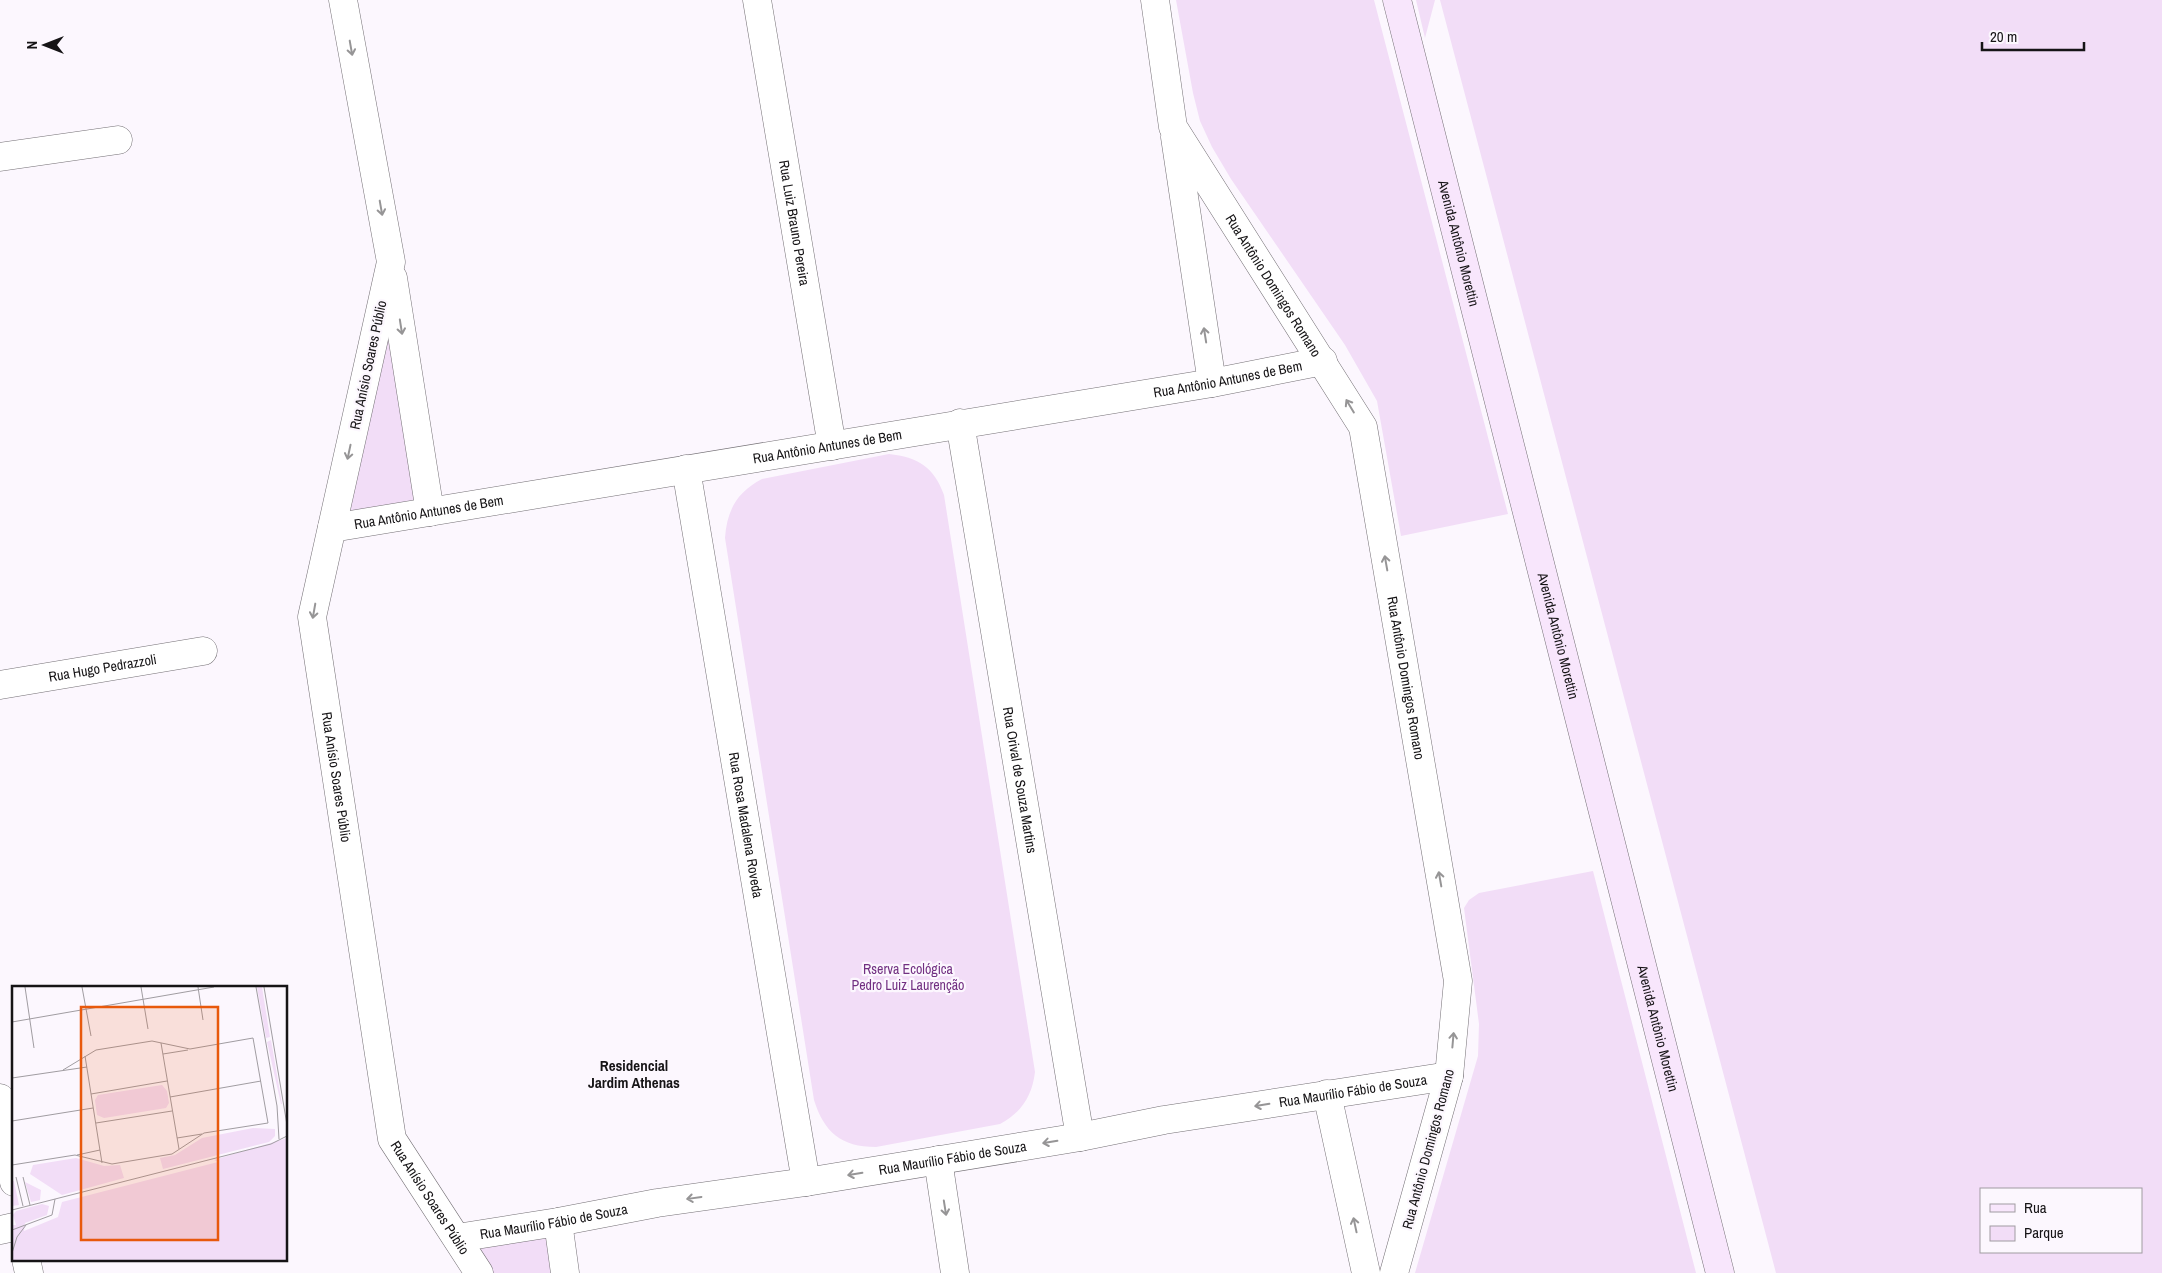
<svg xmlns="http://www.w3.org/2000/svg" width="2162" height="1273" viewBox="0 0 2162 1273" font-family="'Archivo Narrow',sans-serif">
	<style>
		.green { fill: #f2ddf7; fill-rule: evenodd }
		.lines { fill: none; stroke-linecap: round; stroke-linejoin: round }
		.minor-casing { stroke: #747075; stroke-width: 29 }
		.secondary-casing { stroke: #747075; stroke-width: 29 }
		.minor { stroke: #fff; stroke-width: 28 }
		.secondary { stroke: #f8e6fc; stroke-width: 28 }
		.oneway { stroke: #969596 }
		.labels { text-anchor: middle; stroke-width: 4.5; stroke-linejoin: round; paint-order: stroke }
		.street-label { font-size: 14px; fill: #161416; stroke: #fcf7fe }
		.park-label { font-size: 14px; fill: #723082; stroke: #fcf7fe }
		.neighbourhood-label { font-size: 15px; font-weight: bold; fill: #161416; stroke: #fcf7fe }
		.inset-road { fill: none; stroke: #a09ca1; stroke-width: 1 }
		.view { fill: #e8590c; fill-opacity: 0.15; stroke: #e8590c; stroke-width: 2.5 }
		.inset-edge { fill: none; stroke: #161416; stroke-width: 2.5 }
	</style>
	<rect width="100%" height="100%" fill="#fcf7fe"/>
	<!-- green -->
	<path class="green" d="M1176,0H1374L1508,514L1401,536L1377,401L1345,345L1231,179L1212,147L1200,121L1193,93Z
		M1416,0H1435L1425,38Z
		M1440,0H2162V1273H1776ZM1981,1189H2141V1252H1981Z
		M389,298L421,503L342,517Z
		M889,454C918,457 934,467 944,495L1035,1072C1032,1096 1022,1112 1000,1124L876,1147C841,1147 824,1132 814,1100L725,538C727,510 737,492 762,479Z
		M1593,871L1696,1273H1415L1478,1056L1479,1024L1464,908L1469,900L1479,893Z
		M550,1229L556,1273H487L469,1243Z"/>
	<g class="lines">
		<!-- minor casing -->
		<g class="minor-casing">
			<g id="minor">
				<path id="s1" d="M343,0L391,262L312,617L392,1139L479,1273"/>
				<path id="s2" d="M757,0L832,446"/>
				<path id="s3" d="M1155,0L1173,127L1363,427L1458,981L1449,1076L1394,1273"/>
				<path d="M1175,137L1212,383"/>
				<path d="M0,157L118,140"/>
				<path d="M393,278L430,512"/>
				<path id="s4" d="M960,423L1080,1137"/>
				<path id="s5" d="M686,469L806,1182"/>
				<path id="s6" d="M332,528L1212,383L1323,361"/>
				<path id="s7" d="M0,685L203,651"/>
				<path d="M1327,1094L1366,1273"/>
				<path d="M0,1098L14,1182"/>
				<path d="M938,1160L955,1273"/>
				<path d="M558,1222L565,1273"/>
				<path d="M0,1230L14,1227"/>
				<path id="s8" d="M457,1238L558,1222L657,1203L806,1182L1080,1137L1164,1120L1449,1076"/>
				<path d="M26,1259L29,1273"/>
			</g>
		</g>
		<!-- secondary casing -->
		<g class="secondary-casing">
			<g id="secondary">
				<path id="s9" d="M1397,0L1720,1273"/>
			</g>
		</g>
		<!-- minor -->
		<use href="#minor" class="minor"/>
		<!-- secondary -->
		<use href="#secondary" class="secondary"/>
	</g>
	<!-- one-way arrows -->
	<defs><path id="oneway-shaft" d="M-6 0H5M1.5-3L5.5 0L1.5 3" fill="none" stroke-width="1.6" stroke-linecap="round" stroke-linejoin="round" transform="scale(1.25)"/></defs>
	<g class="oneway">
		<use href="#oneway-shaft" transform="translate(351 48) rotate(80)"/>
		<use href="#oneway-shaft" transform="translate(381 208) rotate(80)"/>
		<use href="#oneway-shaft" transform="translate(401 327) rotate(81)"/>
		<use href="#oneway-shaft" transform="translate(1205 335) rotate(-99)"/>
		<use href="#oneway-shaft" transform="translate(1350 406) rotate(-121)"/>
		<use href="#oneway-shaft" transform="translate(349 452) rotate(102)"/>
		<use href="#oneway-shaft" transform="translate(1386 563) rotate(-100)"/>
		<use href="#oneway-shaft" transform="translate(314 611) rotate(100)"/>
		<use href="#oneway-shaft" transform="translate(1440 879) rotate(-100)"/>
		<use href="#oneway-shaft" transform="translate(1453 1040) rotate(-85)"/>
		<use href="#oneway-shaft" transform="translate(1262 1105) rotate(171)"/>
		<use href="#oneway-shaft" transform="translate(1050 1142) rotate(171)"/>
		<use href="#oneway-shaft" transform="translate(855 1174) rotate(171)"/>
		<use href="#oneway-shaft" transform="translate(694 1198) rotate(172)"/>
		<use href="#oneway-shaft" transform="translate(945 1208) rotate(81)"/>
		<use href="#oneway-shaft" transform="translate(1355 1225) rotate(-102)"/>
	</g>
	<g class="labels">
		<!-- street labels -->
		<g class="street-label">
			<text dy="5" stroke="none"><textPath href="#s2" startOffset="226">Rua Luiz Brauno Pereira</textPath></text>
			<text dy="5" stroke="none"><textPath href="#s9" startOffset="251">Avenida Antônio Morettin</textPath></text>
			<text dy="5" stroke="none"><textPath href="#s3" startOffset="316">Rua Antônio Domingos Romano</textPath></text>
			<text transform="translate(368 365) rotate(-78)" y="5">Rua Anísio Soares Públio</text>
			<text dy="5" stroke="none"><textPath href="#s6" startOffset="908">Rua Antônio Antunes de Bem</textPath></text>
			<text dy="5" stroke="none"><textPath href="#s6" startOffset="502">Rua Antônio Antunes de Bem</textPath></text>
			<text dy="5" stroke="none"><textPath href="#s6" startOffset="98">Rua Antônio Antunes de Bem</textPath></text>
			<text dy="5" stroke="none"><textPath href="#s9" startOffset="656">Avenida Antônio Morettin</textPath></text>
			<text dy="5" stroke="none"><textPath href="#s7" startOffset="104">Rua Hugo Pedrazzoli</textPath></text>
			<text dy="5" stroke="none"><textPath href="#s3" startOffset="738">Rua Antônio Domingos Romano</textPath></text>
			<text dy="5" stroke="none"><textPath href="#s1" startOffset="792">Rua Anísio Soares Públio</textPath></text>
			<text dy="5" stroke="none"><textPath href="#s4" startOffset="362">Rua Orival de Souza Martins</textPath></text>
			<text dy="5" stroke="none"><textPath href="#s5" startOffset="361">Rua Rosa Madalena Roveda</textPath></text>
			<text dy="5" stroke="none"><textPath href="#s9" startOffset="1061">Avenida Antônio Morettin</textPath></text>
			<text dy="5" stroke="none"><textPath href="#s8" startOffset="908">Rua Maurílio Fábio de Souza</textPath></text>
			<text transform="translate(1428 1149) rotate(-75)" y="5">Rua Antônio Domingos Romano</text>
			<text dy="5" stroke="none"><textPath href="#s8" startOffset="502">Rua Maurílio Fábio de Souza</textPath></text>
			<text dy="5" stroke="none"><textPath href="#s1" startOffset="1228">Rua Anísio Soares Públio</textPath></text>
			<text dy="5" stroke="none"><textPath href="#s8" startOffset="98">Rua Maurílio Fábio de Souza</textPath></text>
		</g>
		<!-- park labels -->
		<g class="park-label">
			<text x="908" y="974">Rserva Ecológica<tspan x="908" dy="16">Pedro Luiz Laurenção</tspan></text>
		</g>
		<!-- neighbourhood labels -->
		<g class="neighbourhood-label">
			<text x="634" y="1071">Residencial<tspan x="634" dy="17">Jardim Athenas</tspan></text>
		</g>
	</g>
	<!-- overview -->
	<g transform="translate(12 986)">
		<rect width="275" height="275" fill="#fcf7fe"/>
		<path d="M245,1H250L258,51L254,52ZM259,54L270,118H269L255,56ZM150,99L155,105L157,117L154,122L92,132L85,129L83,114L86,109ZM241,142L263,143V150L257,156L151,183L148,172L163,169L190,152ZM275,152V274H0V239H4L1,229L4,225L30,218L37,220L35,229L13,237L12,245L46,231L50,216L206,176L202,174ZM64,172L92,180L108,179L112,192L50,209L18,188L21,179ZM0,195H2L7,219L0,220ZM13,196L29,204L28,214L19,216Z" fill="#f2ddf7"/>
		<path class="inset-road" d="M13,1L22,62M70,1L79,50M129,1L136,43M186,1L191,34M244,1L265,120L267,153M252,1L275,139M0,36L202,1M149,57L167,163M151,68L176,64M73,70L90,177M0,92L75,81M79,108L155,95M158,111L249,95M0,135L81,122M84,137L160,125M165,152L190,148M65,169L88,164M0,179L63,169L100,178L160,168L192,147L256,137L241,52L178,63L140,55L84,64L51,84M4,191L11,220M11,191L18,219M0,224L259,158L275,150M0,244L40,229L43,213M0,267L5,251L14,239"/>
		<path class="view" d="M69,21H206V254H69Z"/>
		<rect width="275" height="275" class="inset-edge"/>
	</g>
	<!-- legend -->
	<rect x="1980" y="1188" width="162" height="65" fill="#fcf7fe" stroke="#a09ca1"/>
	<rect x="1990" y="1204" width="25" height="8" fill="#f8e6fc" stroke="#a09ca1"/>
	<text x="2024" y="1213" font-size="15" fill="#161416">Rua</text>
	<rect x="1990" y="1226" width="25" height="15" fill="#f2ddf7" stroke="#a09ca1"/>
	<text x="2024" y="1238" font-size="15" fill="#161416">Parque</text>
	<!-- north arrow -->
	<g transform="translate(45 45) rotate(270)" stroke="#fcf7fe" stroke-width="4" paint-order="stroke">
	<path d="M0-4L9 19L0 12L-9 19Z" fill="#161416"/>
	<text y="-8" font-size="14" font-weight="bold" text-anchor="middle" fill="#161416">N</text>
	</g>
	<!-- scale -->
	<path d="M1982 42v8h102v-8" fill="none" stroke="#161416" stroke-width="2.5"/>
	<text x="1990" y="42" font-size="15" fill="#161416" stroke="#fcf7fe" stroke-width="4" paint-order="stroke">20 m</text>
</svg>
